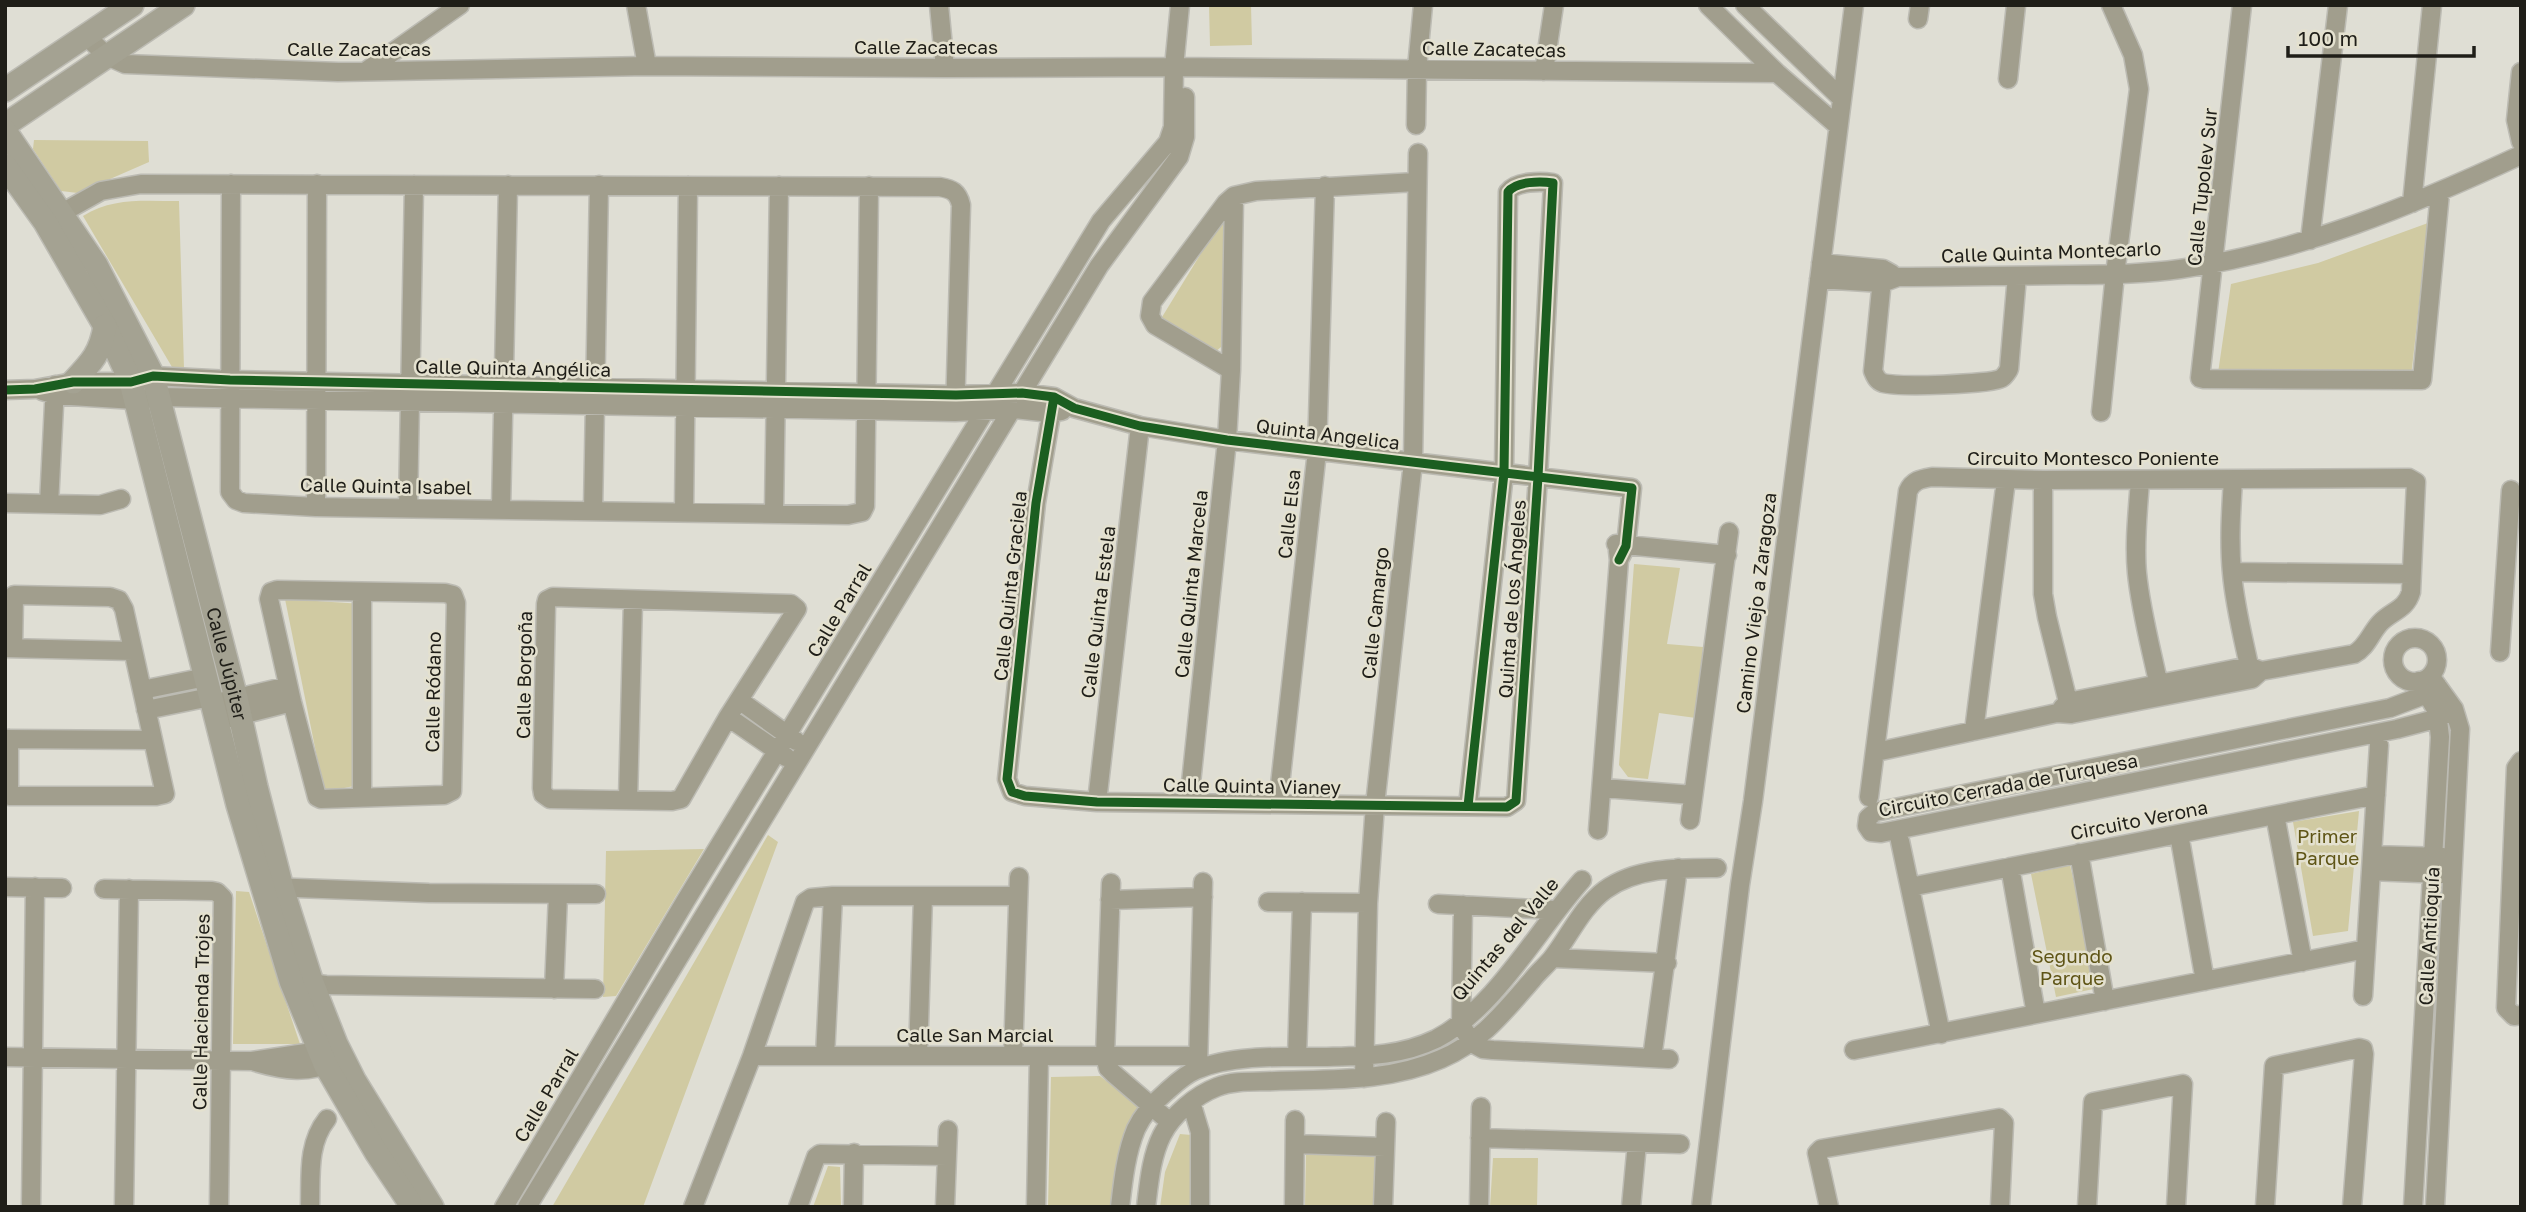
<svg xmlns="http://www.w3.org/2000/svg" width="2526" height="1212" viewBox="0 0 2526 1212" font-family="'Golos Text',sans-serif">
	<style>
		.green { fill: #d0caa2 }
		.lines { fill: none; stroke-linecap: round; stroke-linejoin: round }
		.minor-casing { stroke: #bcbbb3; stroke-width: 21 }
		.major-casing { stroke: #bcbbb3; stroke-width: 26 }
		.minor { stroke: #a19e8d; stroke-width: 18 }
		.major { stroke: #a4a292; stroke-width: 23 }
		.cycleway-casing { stroke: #e4e1cf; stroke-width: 13 }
		.cycleway { stroke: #1b5e20; stroke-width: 9 }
		.labels { text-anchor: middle; stroke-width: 5; stroke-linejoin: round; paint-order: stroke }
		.street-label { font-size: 19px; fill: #1f1e18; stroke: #e4e1cf }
		.park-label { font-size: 19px; fill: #5e5415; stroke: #e4e1cf }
	</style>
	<rect width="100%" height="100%" fill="#dfded4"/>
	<!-- green -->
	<path class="green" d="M1209,5H1251L1252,45L1210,46Z
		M34,140L148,141L149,162L78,193L61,191L33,149Z
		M179,201L184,368L172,367L83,216C113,197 144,201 179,201Z
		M2428,223L2411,377L2218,373L2231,284L2318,263Z
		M1219,224H1226L1221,347L1214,353L1159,322Z
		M1634,564L1680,568L1667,644L1703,647L1696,718L1659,713L1648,779L1628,777L1619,765Z
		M285,599L363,604L354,786L324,792Z
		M2359,811L2348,931L2313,936L2293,822Z
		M768,835L778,842L643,1207H552Z
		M704,849L616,996L603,997L606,851Z
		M2070,865L2098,988L2056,997L2031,874Z
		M236,891L249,892L300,1044H233Z
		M1100,1076L1142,1109L1114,1207H1048L1051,1077Z
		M1180,1134L1191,1135L1192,1207H1160L1165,1172Z
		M1306,1153L1381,1156L1379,1207H1305Z
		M1493,1158H1538L1537,1207H1490Z
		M828,1166L840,1167L841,1207H813Z"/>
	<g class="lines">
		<!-- minor casing -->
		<g class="minor-casing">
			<path id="minor" d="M636,5L647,66
				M939,5L945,68
				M1708,5L1777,73L1838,126
				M1745,5L1841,98
				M2242,5L2200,378L2204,379L2422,380L2440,193
				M1918,19L1920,5
				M86,36L107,56L125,64L338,72L647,66L945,68L1174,67L1777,73
				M366,71L460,5
				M1544,71L1554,5
				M2521,72L2516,120L2521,142
				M2008,79L2016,5
				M1416,125L1417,68L1423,5
				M231,184L230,492L236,500L244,503L316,507L848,515L862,512L865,506L869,186
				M2412,203L2432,5
				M51,219L101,191L141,184L940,187C952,189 958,192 961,205L955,412
				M2310,240L2338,5
				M1821,263L1883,269L1892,274
				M1883,269L1873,371C1875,376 1877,381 1883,383C1897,387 1991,385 2002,378C2003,378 2009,370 2009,369L2017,276
				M1819,279L1882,283L1898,277C1955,277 2012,276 2068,275C2106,275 2143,274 2180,269C2300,252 2411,206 2521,155
				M1231,370L1155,325L1150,316L1152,302L1226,203L1234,196L1256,191L1416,182
				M5,390L35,389L73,382H131L153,376L230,380L956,395L1022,393L1054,397L1074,408L1140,426L1227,440L1632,488L1626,546L1619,560
				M42,391L55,395L135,400L159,397L955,412L1014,409L1051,413L1062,411
				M1054,397L1036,503L1007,779L1012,792L1025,796L1097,802L1507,807L1516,801L1538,477L1553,183C1541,181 1516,181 1508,192L1504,473L1468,806
				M2101,412L2115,274L2139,89L2133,55L2111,5
				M2043,480V594L2047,617L2071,714
				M2140,480C2138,511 2134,542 2137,573C2141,614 2153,655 2161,696
				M2233,480C2231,511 2229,542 2232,573C2235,608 2244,641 2251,675
				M5,503L100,505L121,499
				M49,504L55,385
				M316,507L317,184
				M408,508L414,185
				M501,509L508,185
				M593,511L599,185
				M684,512L688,186
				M774,513L779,186
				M1616,544L1727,555
				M2232,572L2411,574
				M277,590L445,593L453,595L456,603L452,791L444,795L321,799L317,797L292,702L269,599L271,592Z
				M362,592V797
				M553,597L791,604L797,609L728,717L681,799L672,801L550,799L543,794L542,788L546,604L547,600Z
				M2393 660a22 22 0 1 1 44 0a22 22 0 1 1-44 0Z
				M5,648L133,651
				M2500,652L2511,490
				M2431,677L2454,709L2460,729L2435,1207
				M2437,685L2419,697L2390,708L1875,812L1868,818L1867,826L1871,832L1881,833L2397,729L2439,718L2454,709
				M142,690L206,677
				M739,700L796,741
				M212,704L288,686
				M2062,708L2068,702L2249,666L2261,671
				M146,710L210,697
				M728,717L786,757
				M230,718L292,702
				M1974,731L2006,480
				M5,739L153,740
				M9,739V796H156L165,794L124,609L119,600L110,597L14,595L13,648
				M2521,761L2516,768L2506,1008L2514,1016L2521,1015
				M1603,788L1693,795
				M1869,797L1908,491C1913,480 1921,479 1932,477L2043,480L2409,478L2416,482L2411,592C2406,610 2391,611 2380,623C2370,634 2367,647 2354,654L2261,671L2252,679L2071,714L2057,713L1876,752
				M628,800L633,600
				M1097,802L1140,426
				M1189,802L1227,440L1231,370L1234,196
				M1278,803L1317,451L1325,186
				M2275,815L2303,962
				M1690,820L1729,532
				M1598,830L1619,560L1618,551
				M2179,834L2205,981
				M1900,841L1941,1034
				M2079,853L2105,1001
				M2372,855L2443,857
				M2010,867L2036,1014
				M2371,871L2444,874
				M1111,883L1105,1056L1108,1068L1114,1074L1170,1122
				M5,887L62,888
				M270,887L429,893L596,894
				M1910,887L2376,795
				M104,889L212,891L217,892L223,898L219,1207
				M1110,900L1203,897
				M1268,902L1368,903
				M1438,904L1555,910
				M1463,905L1461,1025L1472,1043L1483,1049L1493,1050L1669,1059
				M1553,958L1667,963
				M301,982L326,985L595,989
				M554,989L558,895
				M2363,996L2379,745
				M1854,1050L2366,949
				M752,1056H1197
				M825,1056L833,896
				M918,1056L923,896
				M1013,1056L1019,877
				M5,1057L252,1061L306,1053L329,1046
				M1297,1057L1302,902
				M1652,1058L1678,868
				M255,1062C285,1071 308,1074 337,1061
				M1198,1066L1203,882
				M1364,1078L1368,903L1375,805L1413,462L1418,153
				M1191,1102L1200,1132V1207
				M1480,1138L1680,1144
				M1295,1144L1385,1147
				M31,1207L35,887
				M124,1207L129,889
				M310,1207C311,1176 307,1144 327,1119
				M504,1207L686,900L1101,221L1168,142L1173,127L1174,67L1180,5
				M527,1207L1099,266L1179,157L1185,137V97
				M693,1207L752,1056L805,902L811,898L833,896H1018
				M798,1207L816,1157L820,1154L947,1156
				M853,1207L854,1153
				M945,1207L948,1130
				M1036,1207L1039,1056
				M1120,1207C1123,1181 1126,1153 1136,1129C1143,1114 1153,1103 1166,1092C1175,1084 1184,1075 1196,1070C1233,1054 1287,1057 1327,1057C1365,1056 1401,1056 1436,1039C1496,1008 1537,930 1582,880
				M1146,1207C1149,1183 1151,1157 1162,1135C1172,1115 1196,1095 1217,1087C1235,1080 1256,1082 1275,1081C1331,1079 1389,1082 1441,1059C1481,1042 1504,1012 1532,980C1538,972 1547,965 1553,957C1570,935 1582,907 1605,890C1637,867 1680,868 1717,868
				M1294,1207L1295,1120
				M1383,1207L1386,1122
				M1479,1207L1481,1107
				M1631,1207L1637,1143
				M1701,1207L1740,885L1753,801L1854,5
				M1829,1207L1817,1153L1821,1149L1999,1118L2004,1123L2000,1207
				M2087,1207L2093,1102L2183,1084L2176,1207
				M2265,1207L2274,1066L2359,1048L2363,1049L2364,1054L2352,1207
				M2413,1207L2440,737L2437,711L2419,681"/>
		</g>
		<!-- major casing -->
		<g class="major-casing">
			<g id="major">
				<path d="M5,90L132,5"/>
				<path d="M5,125L183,5"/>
				<path id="s1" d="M5,131L96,265L153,376L236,698L256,787L282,888L312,983L336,1044L354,1080L432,1207"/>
				<path d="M5,166L45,222L105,326L131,382L238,805L291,981L326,1066L376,1152L410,1203"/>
				<path d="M73,382C91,363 101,353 105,326"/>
			</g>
		</g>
		<!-- minor -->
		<use href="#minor" class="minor"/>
		<!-- major -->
		<use href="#major" class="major"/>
		<!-- cycleway casing -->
		<g class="cycleway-casing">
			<path id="cycleway" d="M5,390L35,389L73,382H131L153,376L230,380L956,395L1022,393L1054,397L1074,408L1140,426L1227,440L1632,488L1626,546L1619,560
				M1054,397L1036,503L1007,779L1012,792L1025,796L1097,802L1507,807L1516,801L1538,477L1553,183C1541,181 1516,181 1508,192L1504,473L1468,806"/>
		</g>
		<!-- cycleway -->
		<use href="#cycleway" class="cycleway"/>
	</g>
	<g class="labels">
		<!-- street labels -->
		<g class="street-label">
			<text x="926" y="54">Calle Zacatecas</text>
			<text x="359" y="56">Calle Zacatecas</text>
			<text transform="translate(1494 49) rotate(1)" y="7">Calle Zacatecas</text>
			<text transform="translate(2202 187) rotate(-84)" y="7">Calle Tupolev Sur</text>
			<text transform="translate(2051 252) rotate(-2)" y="7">Calle Quinta Montecarlo</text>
			<text transform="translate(513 368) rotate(1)" y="7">Calle Quinta Angélica</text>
			<text transform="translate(1328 434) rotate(7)" y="7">Quinta Angelica</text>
			<text x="2093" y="465">Circuito Montesco Poniente</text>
			<text transform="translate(386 486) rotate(1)" y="7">Calle Quinta Isabel</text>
			<text transform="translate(1289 514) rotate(-84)" y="7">Calle Elsa</text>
			<text transform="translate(1191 584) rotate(-84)" y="7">Calle Quinta Marcela</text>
			<text transform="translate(1010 586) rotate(-84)" y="7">Calle Quinta Graciela</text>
			<text transform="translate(1512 599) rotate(-86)" y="7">Quinta de los Ángeles</text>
			<text transform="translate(1756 603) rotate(-83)" y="7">Camino Viejo a Zaragoza</text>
			<text transform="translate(839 610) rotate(-59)" y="7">Calle Parral</text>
			<text transform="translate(1098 612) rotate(-83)" y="7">Calle Quinta Estela</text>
			<text transform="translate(1375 613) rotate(-84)" y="7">Calle Camargo</text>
			<text dy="7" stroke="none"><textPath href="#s1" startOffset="584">Calle Júpiter</textPath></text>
			<text transform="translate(524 675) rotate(-89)" y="7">Calle Borgoña</text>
			<text transform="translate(433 692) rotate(-89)" y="7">Calle Ródano</text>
			<text transform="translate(2008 785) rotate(-11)" y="7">Circuito Cerrada de Turquesa</text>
			<text transform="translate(1252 786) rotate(1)" y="7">Calle Quinta Vianey</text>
			<text transform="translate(2139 820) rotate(-11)" y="7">Circuito Verona</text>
			<text transform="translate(2429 936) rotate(-87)" y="7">Calle Antioquía</text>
			<text transform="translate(1505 939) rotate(-50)" y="7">Quintas del Valle</text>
			<text transform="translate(201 1012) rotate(-89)" y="7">Calle Hacienda Trojes</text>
			<text x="975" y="1042">Calle San Marcial</text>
			<text transform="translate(546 1095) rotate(-59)" y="7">Calle Parral</text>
		</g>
		<!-- park labels -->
		<g class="park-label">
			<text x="2327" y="843">Primer<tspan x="2327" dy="22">Parque</tspan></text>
			<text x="2072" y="963">Segundo<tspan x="2072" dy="22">Parque</tspan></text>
		</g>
	</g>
	<!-- border -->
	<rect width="2526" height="1212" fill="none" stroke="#1f1e18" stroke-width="14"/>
	<!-- scale -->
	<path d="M2288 46v10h186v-10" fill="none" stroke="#1f1e18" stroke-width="3.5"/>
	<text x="2298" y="46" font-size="21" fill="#1f1e18" stroke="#e4e1cf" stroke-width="5" paint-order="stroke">100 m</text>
</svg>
